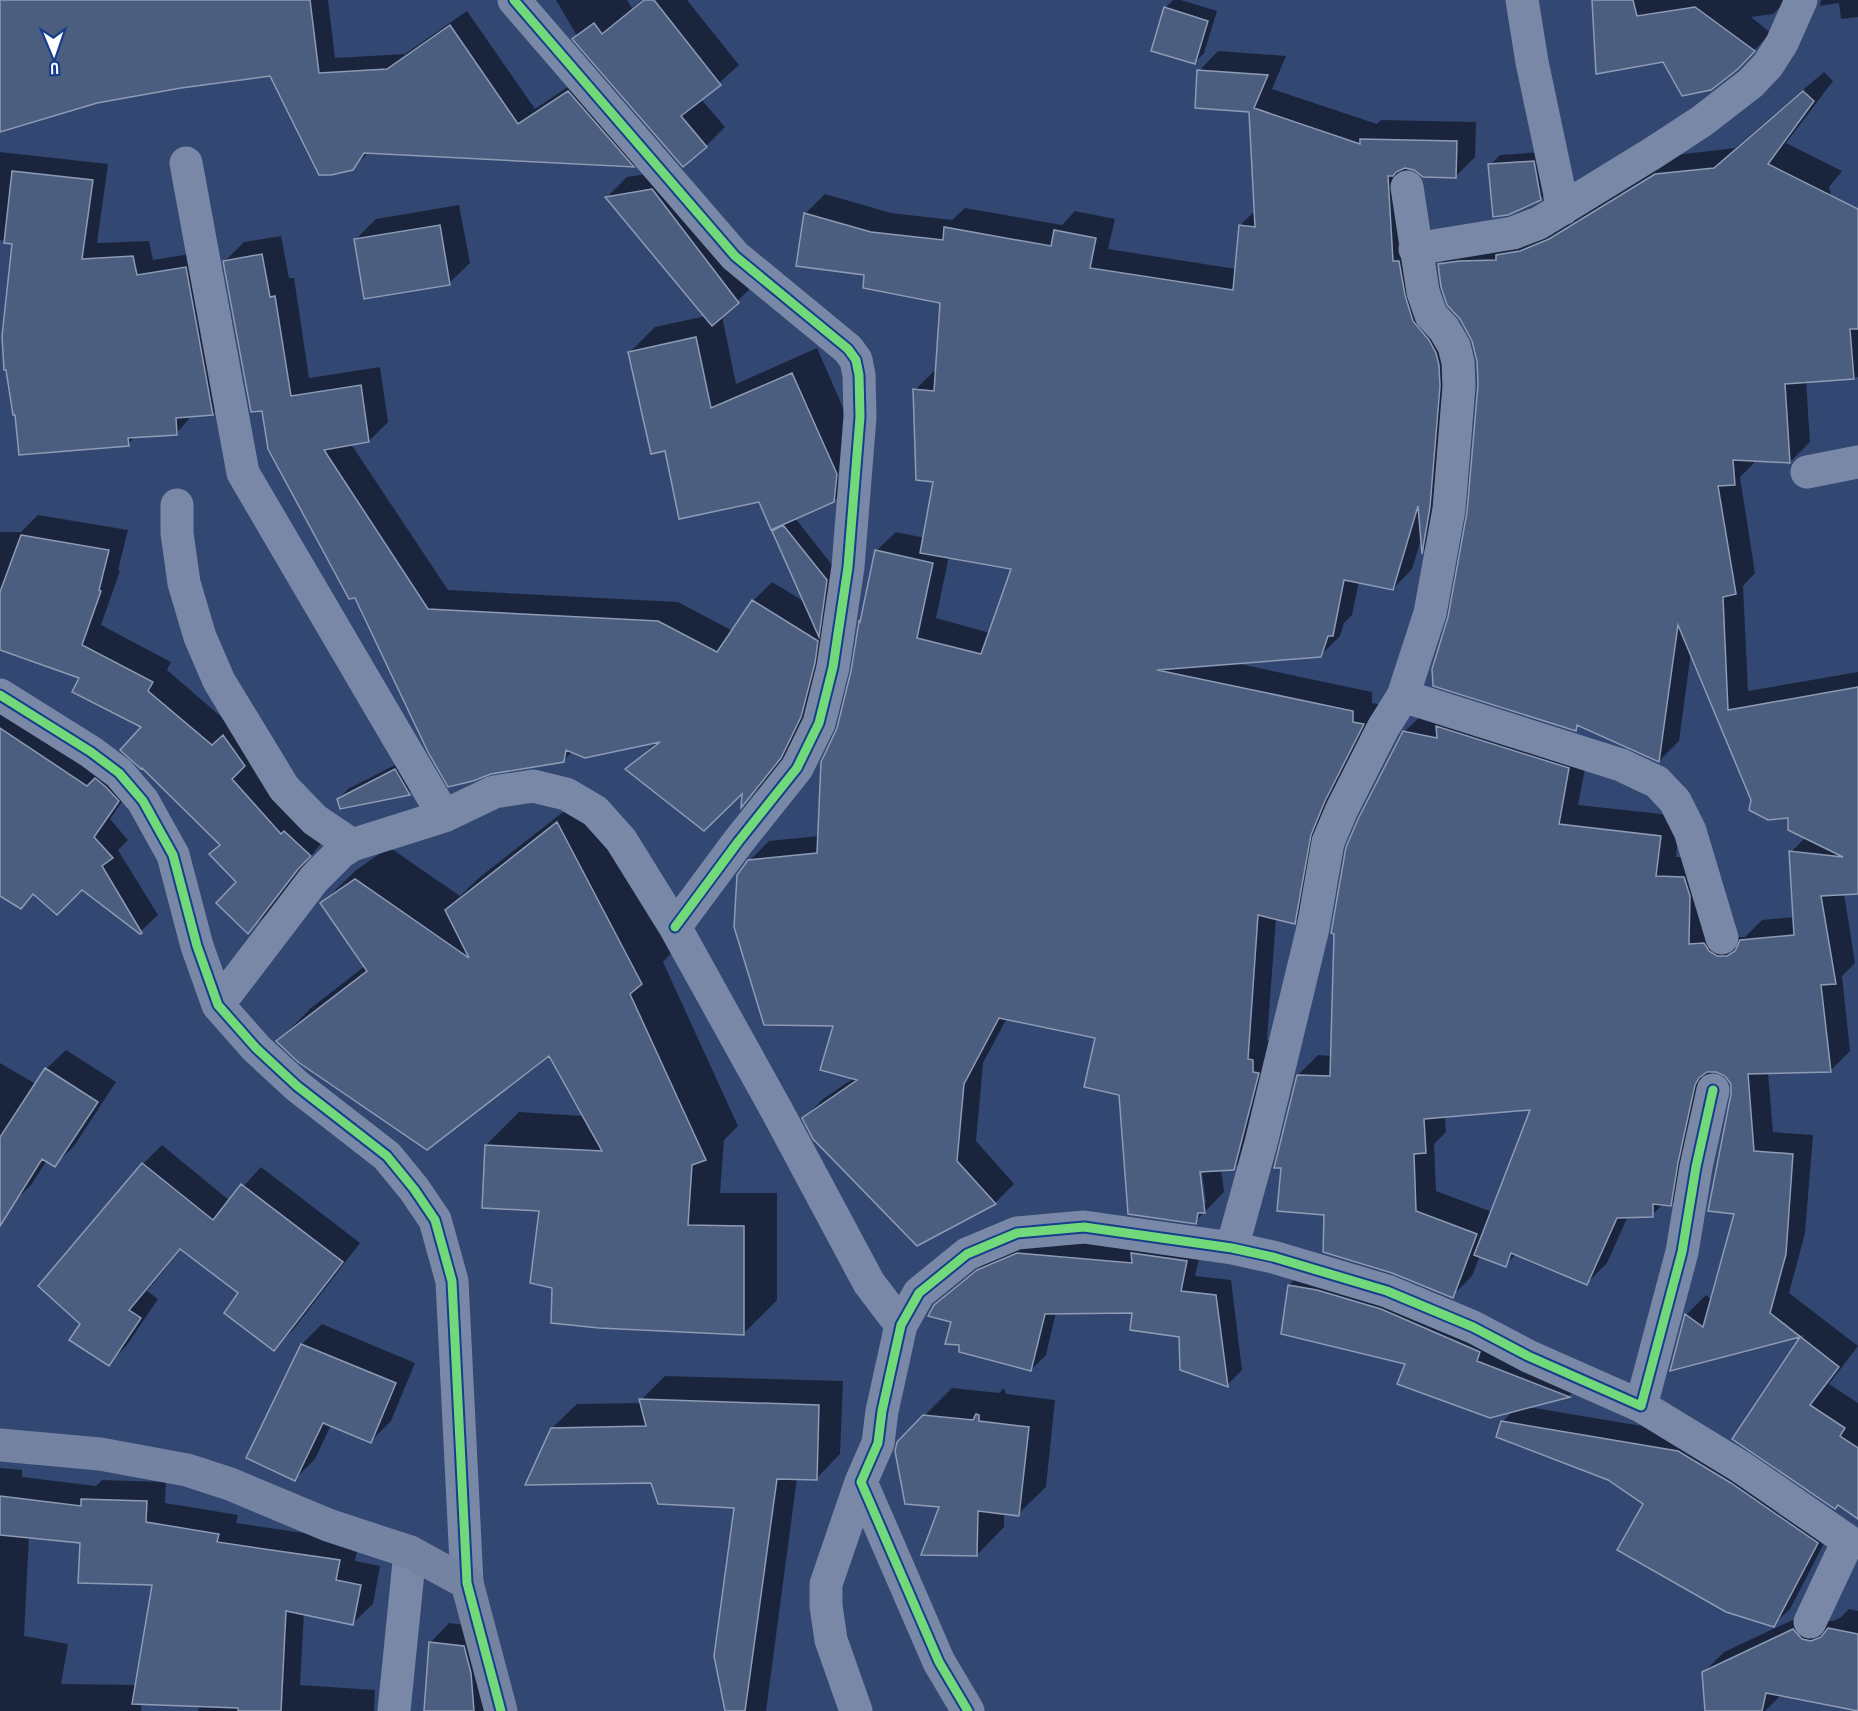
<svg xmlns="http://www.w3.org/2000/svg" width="1858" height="1711" viewBox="0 0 1858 1711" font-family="'PT Sans Narrow',sans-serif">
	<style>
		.shadow { fill: #0007; fill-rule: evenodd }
		.building { fill: #4c5e80; stroke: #8e9bb4; stroke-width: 1.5 }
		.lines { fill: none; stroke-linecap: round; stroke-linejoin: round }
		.street { stroke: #7988a6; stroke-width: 33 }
		.secondary { stroke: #7583a2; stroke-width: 33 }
		.cycleway-casing { stroke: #173e8d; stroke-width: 13 }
		.cycleway { stroke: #71d979; stroke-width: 9 }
	</style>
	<rect width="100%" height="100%" fill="#324772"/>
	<!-- shadow -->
	<path class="shadow" d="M0,0H328L335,58L405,54L467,11L535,109L584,76L649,151L633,166L369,152L352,169L270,74L181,87L97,102L0,131Z
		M556,0H627L632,8L642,0H687L739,65L701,99L725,127L706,146L577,36Z
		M1173,0H1181L1217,11L1204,53L1194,63L1165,8Z
		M1593,0H1787L1773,14L1751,17L1771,33L1737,68L1664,61Z
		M1821,0H1858V17L1841,19L1839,3L1820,6Z
		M1218,51L1286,56L1272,89L1377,124L1381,120L1476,122L1475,157L1455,177L1407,167L1412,243L1448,321L1441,532L1423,550L1422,537L1412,569L1393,589L1359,581L1352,615L1344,623L1340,636L1321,655L1235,663L1372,692V703L1382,705L1314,903L1294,923L1276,918L1267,1040L1272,1041L1253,1149L1233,1169H1221L1224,1192L1195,1222L1121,1093L1096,1037L1007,1018L983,1063L976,1141L1014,1184L995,1203L917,1244L804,1118L823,1099L854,1078L835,1025L749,861L769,841L819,836L839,728L853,672L876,551L896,532L925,538L935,481L915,390L934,371H937L941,302L866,273L798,264L806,213L825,194L891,213L952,220L965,208L1062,225L1075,211L1115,219L1108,249L1236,269L1240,225L1256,210L1250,111L1199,71ZM949,556L1013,568L990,633L936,618ZM1201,1164L1206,1203H1203L1198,1165Z
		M1824,72L1833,81L1786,143L1842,171L1829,187L1846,252L1858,253V377L1806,381L1810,442L1790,462L1754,460V463L1740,477L1755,573L1743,586L1748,691L1858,672V893H1844L1855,963L1842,976L1850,1051L1830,1071L1768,1072L1773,1132L1813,1135L1805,1233L1789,1293L1858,1346L1829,1384L1858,1403V1517L1734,1439L1804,1335L1672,1369L1686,1315L1706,1295L1712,1300L1736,1213L1732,1083L1726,1075L1713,1070L1690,1185L1670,1205L1663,1204L1652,1215L1628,1216L1607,1263L1587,1283L1517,1253L1505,1265L1480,1256L1472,1276L1452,1296L1325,1214L1298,1075L1318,1055L1332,1056L1404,732L1425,712L1589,748L1578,805L1680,816L1676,857H1704L1738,937H1745L1762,920L1795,917L1791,852L1806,837L1789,816L1752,800L1691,652L1679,741L1659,761L1580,725L1576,729L1450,617L1469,513L1479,385L1478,361L1474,341L1439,265L1459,245L1676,155L1735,148ZM1532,1108L1492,1212L1436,1191L1434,1144L1446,1132L1445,1116Z
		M0,152L108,164L97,243L149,241L153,260L202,252L229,398L213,414L192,415L177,433L136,436L128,444L13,243L0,240Z
		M1543,152L1550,189L1540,199L1490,165L1500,155Z
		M672,170L758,281L722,316L736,384L817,348L861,449L859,476L834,501L795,518L836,570L829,617L800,737L760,787L743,804L744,790L627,769L658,741L573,751L563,761L490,772L264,410L225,261L244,242L281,236L289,278H294L309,378L380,367L388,422L369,441L351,444L448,590L678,602L733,631L753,601L772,582L805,602L774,532L782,524L760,500L666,449L630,352L655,327L706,316L607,197L627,177Z
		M459,205L470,263L449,283L356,239L376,219Z
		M38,515L128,530L118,570L120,571L101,625L171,662L167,670L233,727L329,835L319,846L268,913L248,932L238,882L221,844L143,727L81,677L0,649V532H21Z
		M0,703L134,784L110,819L128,840L118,850L158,915L140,932L82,888L34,893L21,907L0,896Z
		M405,760L419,784L409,793L341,808L338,799L348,789Z
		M590,791L674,950L663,962L738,1126L724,1140L720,1193H777V1300L744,1333L553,1287L541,1210L486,1145L519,1112L584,1116L549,1054L278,1041L311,1008L365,966L322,903L355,871L389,847L460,896L480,877Z
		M66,1050L116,1082L74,1146L55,1165L47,1160L31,1185L12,1204L0,1196V1063L36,1084L46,1069Z
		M162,1145L230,1201L261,1167L360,1243L293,1330L274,1349L240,1293L182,1248L147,1291L158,1299L127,1345L108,1364L90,1313L53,1271L143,1164Z
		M1033,1239L1202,1246L1195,1276L1231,1280L1242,1370L1227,1385L1180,1336L1134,1311L1056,1312L1046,1355L1031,1370L960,1344L953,1321L935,1306L951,1290L993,1256Z
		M1310,1265L1588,1377L1569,1396L1529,1407L1695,1435L1833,1526L1790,1609L1773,1625L1645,1503L1608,1479L1502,1422L1513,1411L1407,1362L1289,1285Z
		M322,1324L415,1363L391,1421L371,1441L331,1425L315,1459L295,1479L302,1344Z
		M665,1376L843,1381L840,1454L816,1479L797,1478L766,1711H727L736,1507L652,1482L552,1428L577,1404L642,1403L641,1400Z
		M952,1388L999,1393L1004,1388L1006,1394L1055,1400L1046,1487L1018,1514L1004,1512V1527L977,1555L941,1506L924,1416Z
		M0,1468L22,1470V1477L96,1486L102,1480L166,1482L165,1503L238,1515L236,1523L359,1541L355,1561L380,1566L373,1604L353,1623L304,1613L300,1685L375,1690L374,1711H198L199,1705L142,1703L141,1711H0ZM29,1536L81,1541L154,1583L137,1685L61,1684L68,1644L24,1636Z
		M1849,1609L1858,1611V1710L1781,1695L1765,1711H1712L1704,1672L1724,1652L1814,1610L1822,1619L1832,1621L1840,1618Z
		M449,1623L465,1625L494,1711H426L430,1643Z"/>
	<!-- building -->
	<path class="building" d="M0,0H310L319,73L387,69L450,25L518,124L568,91L634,167L364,153L353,170L331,175H319L270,76L181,88L97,103L0,132Z
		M644,0H654L721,85L681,116L707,147L683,167L572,39L594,23L602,34Z
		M1592,0H1633L1637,16L1695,7L1755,51L1738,69L1711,90L1682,96L1663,62L1596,74Z
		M1164,7L1208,21L1195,64L1151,51Z
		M1197,70L1268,75L1254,108L1360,144V139L1457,141L1456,178L1423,177L1414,170L1405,168L1396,172L1393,176H1388L1393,261H1399L1405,295L1413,321L1429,340L1436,353L1439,365L1440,386L1430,507L1422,554L1418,506L1393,590L1344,580L1333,636H1328L1321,657L1157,670L1353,711V722L1364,724L1325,801L1311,835L1295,924L1258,915L1248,1059L1253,1060V1072L1259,1073L1234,1170L1200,1172L1205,1213H1198L1196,1224L1128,1214L1119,1095L1084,1087L1095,1038L999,1018L964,1084L957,1161L996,1204L917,1246L813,1139L802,1118L857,1080L820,1070L833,1026L764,1025L734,927L737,875L748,860L817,853L821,762L837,728L851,671L859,621L860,622L875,550L933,563L917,638L981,654L1011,569L920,553L933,482L916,480L913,389L934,391L940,303L863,288L864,275L796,266L804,213L871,232L943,240L944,227L1051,246L1054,230L1096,238L1090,268L1233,290L1239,225L1255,227L1249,112L1195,108Z
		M1803,91L1814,101L1768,164L1858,209V329H1850L1854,379L1785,384L1790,463L1733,460L1735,485L1718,486L1736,594L1723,597L1728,710L1858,687V894L1821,896L1836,984L1821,985L1831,1072L1748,1074L1754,1151L1793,1154L1786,1254L1770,1313L1839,1367L1810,1405L1845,1428L1840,1436L1858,1448V1519L1838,1505L1835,1509L1732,1439L1800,1337L1670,1371L1685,1314L1703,1327L1734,1214L1708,1211L1731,1094V1084L1725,1076L1716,1072H1707L1699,1078L1695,1085L1678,1163L1671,1206L1653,1204V1217L1617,1218L1587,1285L1511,1253L1506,1267L1474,1255L1530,1110L1424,1119L1426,1153L1414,1154L1416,1211L1477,1234L1453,1298L1392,1273L1323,1252L1324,1215L1277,1211L1281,1168H1274L1297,1075L1330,1076L1334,934L1331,933L1346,847L1359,817L1403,731L1437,738L1436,726L1569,768L1559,824L1661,836L1656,876L1684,877L1690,896L1689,944L1704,943L1709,951L1717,956H1727L1735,951L1740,940L1794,935L1789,851L1843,857L1788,830V818L1768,820L1749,810L1751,800L1678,625L1659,762L1577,725L1576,731L1433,686L1432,669L1448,617L1467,512L1478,385L1477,361L1472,341L1460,319L1447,305L1441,287L1438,264L1459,261L1496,260V255L1520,251L1549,239L1655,174L1714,168Z
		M1534,161L1541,200L1508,215L1493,217L1488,164Z
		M12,171L93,180L82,259L133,256L137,275L186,267L213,415L176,418L177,435L128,438L129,446L19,455L15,415H13L6,370H4L2,336L12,244L4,243Z
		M652,189L739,303L712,326L605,197Z
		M440,225L450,285L364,299L354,239Z
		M262,254L270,297L275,296L291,396L361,385L369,442L324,450L428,609L658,621L717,652L752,600L818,641L815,663L801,717L781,758L741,808L742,794L704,831L625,769L660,742L585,758L566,750L564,762L491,774L473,781L448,787L428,752L355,598L349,599L268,449L262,411L251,412L223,261Z
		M696,337L711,408L792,373L837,474L834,502L771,530L759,502L679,519L665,451L651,454L628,352Z
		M783,525L827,580L819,637L772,531Z
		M21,535L109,550L99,590L101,591L82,645L153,682L148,691L212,745L223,735L245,766L232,779L281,834L284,831L311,856L299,868L248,934L216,903L236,882L209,854L220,845L142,768L141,769L120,750L141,727L72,692L79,678L0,650V592Z
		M0,728L87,786L95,778L106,787L119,801L94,837L113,858L102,866L142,933L140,934L82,890L57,915L33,894L21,909L0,896Z
		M395,769L410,795L340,809L337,799Z
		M557,822L642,984L630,994L706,1160L692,1165L688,1225L744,1226V1335L599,1328L551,1323L552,1288L530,1283L539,1211L482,1208L485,1145L602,1151L549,1056L427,1150L298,1062L276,1041L367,971L320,903L355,879L469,958L445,910Z
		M45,1068L98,1102L55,1167L42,1159L0,1226V1137Z
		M142,1163L213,1220L241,1184L343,1262L274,1351L224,1313L238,1293L180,1249L129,1310L141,1318L109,1366L69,1340L80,1324L38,1286Z
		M1017,1253L1132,1263L1131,1253L1187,1261L1181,1291L1216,1295L1228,1387L1180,1370L1179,1337L1130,1330L1132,1313L1045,1314L1031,1371L959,1352V1345L945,1344L951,1322L928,1316L934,1305L977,1270Z
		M1288,1285L1317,1290L1381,1309L1480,1352L1477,1361L1570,1397L1490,1418L1397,1384L1405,1364L1281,1334Z
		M301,1344L396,1383L371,1443L323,1423L295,1481L246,1458Z
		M639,1399L819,1405L817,1480L777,1479L745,1711H725L714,1656L734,1508L658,1504L651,1483L525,1485L551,1428L646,1426Z
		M976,1414L979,1415V1421L1029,1427L1019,1516L978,1511L977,1556L921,1555L939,1507L905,1504L895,1451L897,1442L923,1415L973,1420Z
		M1501,1421L1678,1451L1731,1483L1818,1543L1774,1627L1726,1612L1617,1550L1643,1504L1608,1480L1496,1437Z
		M0,1496L81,1506V1499L147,1501L146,1522L219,1534L217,1542L340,1560L336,1580L361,1585L353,1625L286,1611L281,1711H238V1708L132,1704L152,1585L78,1583L80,1543L0,1535Z
		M1828,1628L1858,1634V1711L1766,1693L1762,1711H1705L1702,1672L1793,1629L1802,1639L1811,1641L1821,1637Z
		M429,1642L464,1646L471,1673L474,1711H424Z"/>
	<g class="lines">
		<!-- street -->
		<path class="street" d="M514,0L735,256L848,349L856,360L859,375L860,417L848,567L833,667L819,723L797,768L738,842L675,927
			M1522,0L1532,62L1563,209
			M186,163L243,473L444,816
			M1415,249L1513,233L1539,223L1653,153L1702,121L1751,83L1768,65L1782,43L1801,0
			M1807,472L1858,462
			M177,505V533L184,583L200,637L219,681L284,788L315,820L352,845
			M0,695L91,752L119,773L143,801L173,855L197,946L218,1005L256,1048L297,1086L387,1156L414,1189L435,1220L452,1281L467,1583
			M1403,696L1621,765L1657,782L1675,801L1690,831L1722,938
			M218,1005L314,879L341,852L352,845L444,816L494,792L533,786L566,794L595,811L621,840L675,927L777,1111L869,1283L901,1325
			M1232,1248L1261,1143L1313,928L1328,842L1342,809L1383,728L1403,696L1430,613L1449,509L1459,386L1458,362L1454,346L1444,329L1431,315L1423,292L1407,187
			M1641,1406L1741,1467L1848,1541L1810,1622
			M394,1711L410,1552
			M856,1711L831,1640L826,1606V1584L861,1482
			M968,1711L939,1662L861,1482L878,1443L882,1411L901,1325L919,1293L967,1254L1017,1233L1084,1227L1232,1248L1273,1257L1387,1291L1473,1327L1528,1356L1641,1406L1682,1252L1696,1167L1713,1090"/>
		<!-- secondary -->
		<path class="secondary" d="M0,1445L100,1454L187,1470L230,1484L328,1525L410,1552L467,1583L501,1711"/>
		<!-- cycleway casing -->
		<g class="cycleway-casing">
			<path id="cycleway" d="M514,0L735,256L848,349L856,360L859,375L860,417L848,567L833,667L819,723L797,768L738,842L675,927
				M0,695L91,752L119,773L143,801L173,855L197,946L218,1005L256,1048L297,1086L387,1156L414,1189L435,1220L452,1281L467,1583L501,1711
				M968,1711L939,1662L861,1482L878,1443L882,1411L901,1325L919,1293L967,1254L1017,1233L1084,1227L1232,1248L1273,1257L1387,1291L1473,1327L1528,1356L1641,1406L1682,1252L1696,1167L1713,1090"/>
		</g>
		<!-- cycleway -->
		<use href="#cycleway" class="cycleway"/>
	</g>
	<!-- north arrow -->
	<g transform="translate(54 54) rotate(178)" stroke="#173e8d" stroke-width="4.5" paint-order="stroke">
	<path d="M0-4.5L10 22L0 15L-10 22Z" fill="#ffffff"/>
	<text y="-9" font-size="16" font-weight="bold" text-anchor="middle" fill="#ffffff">U</text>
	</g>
</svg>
